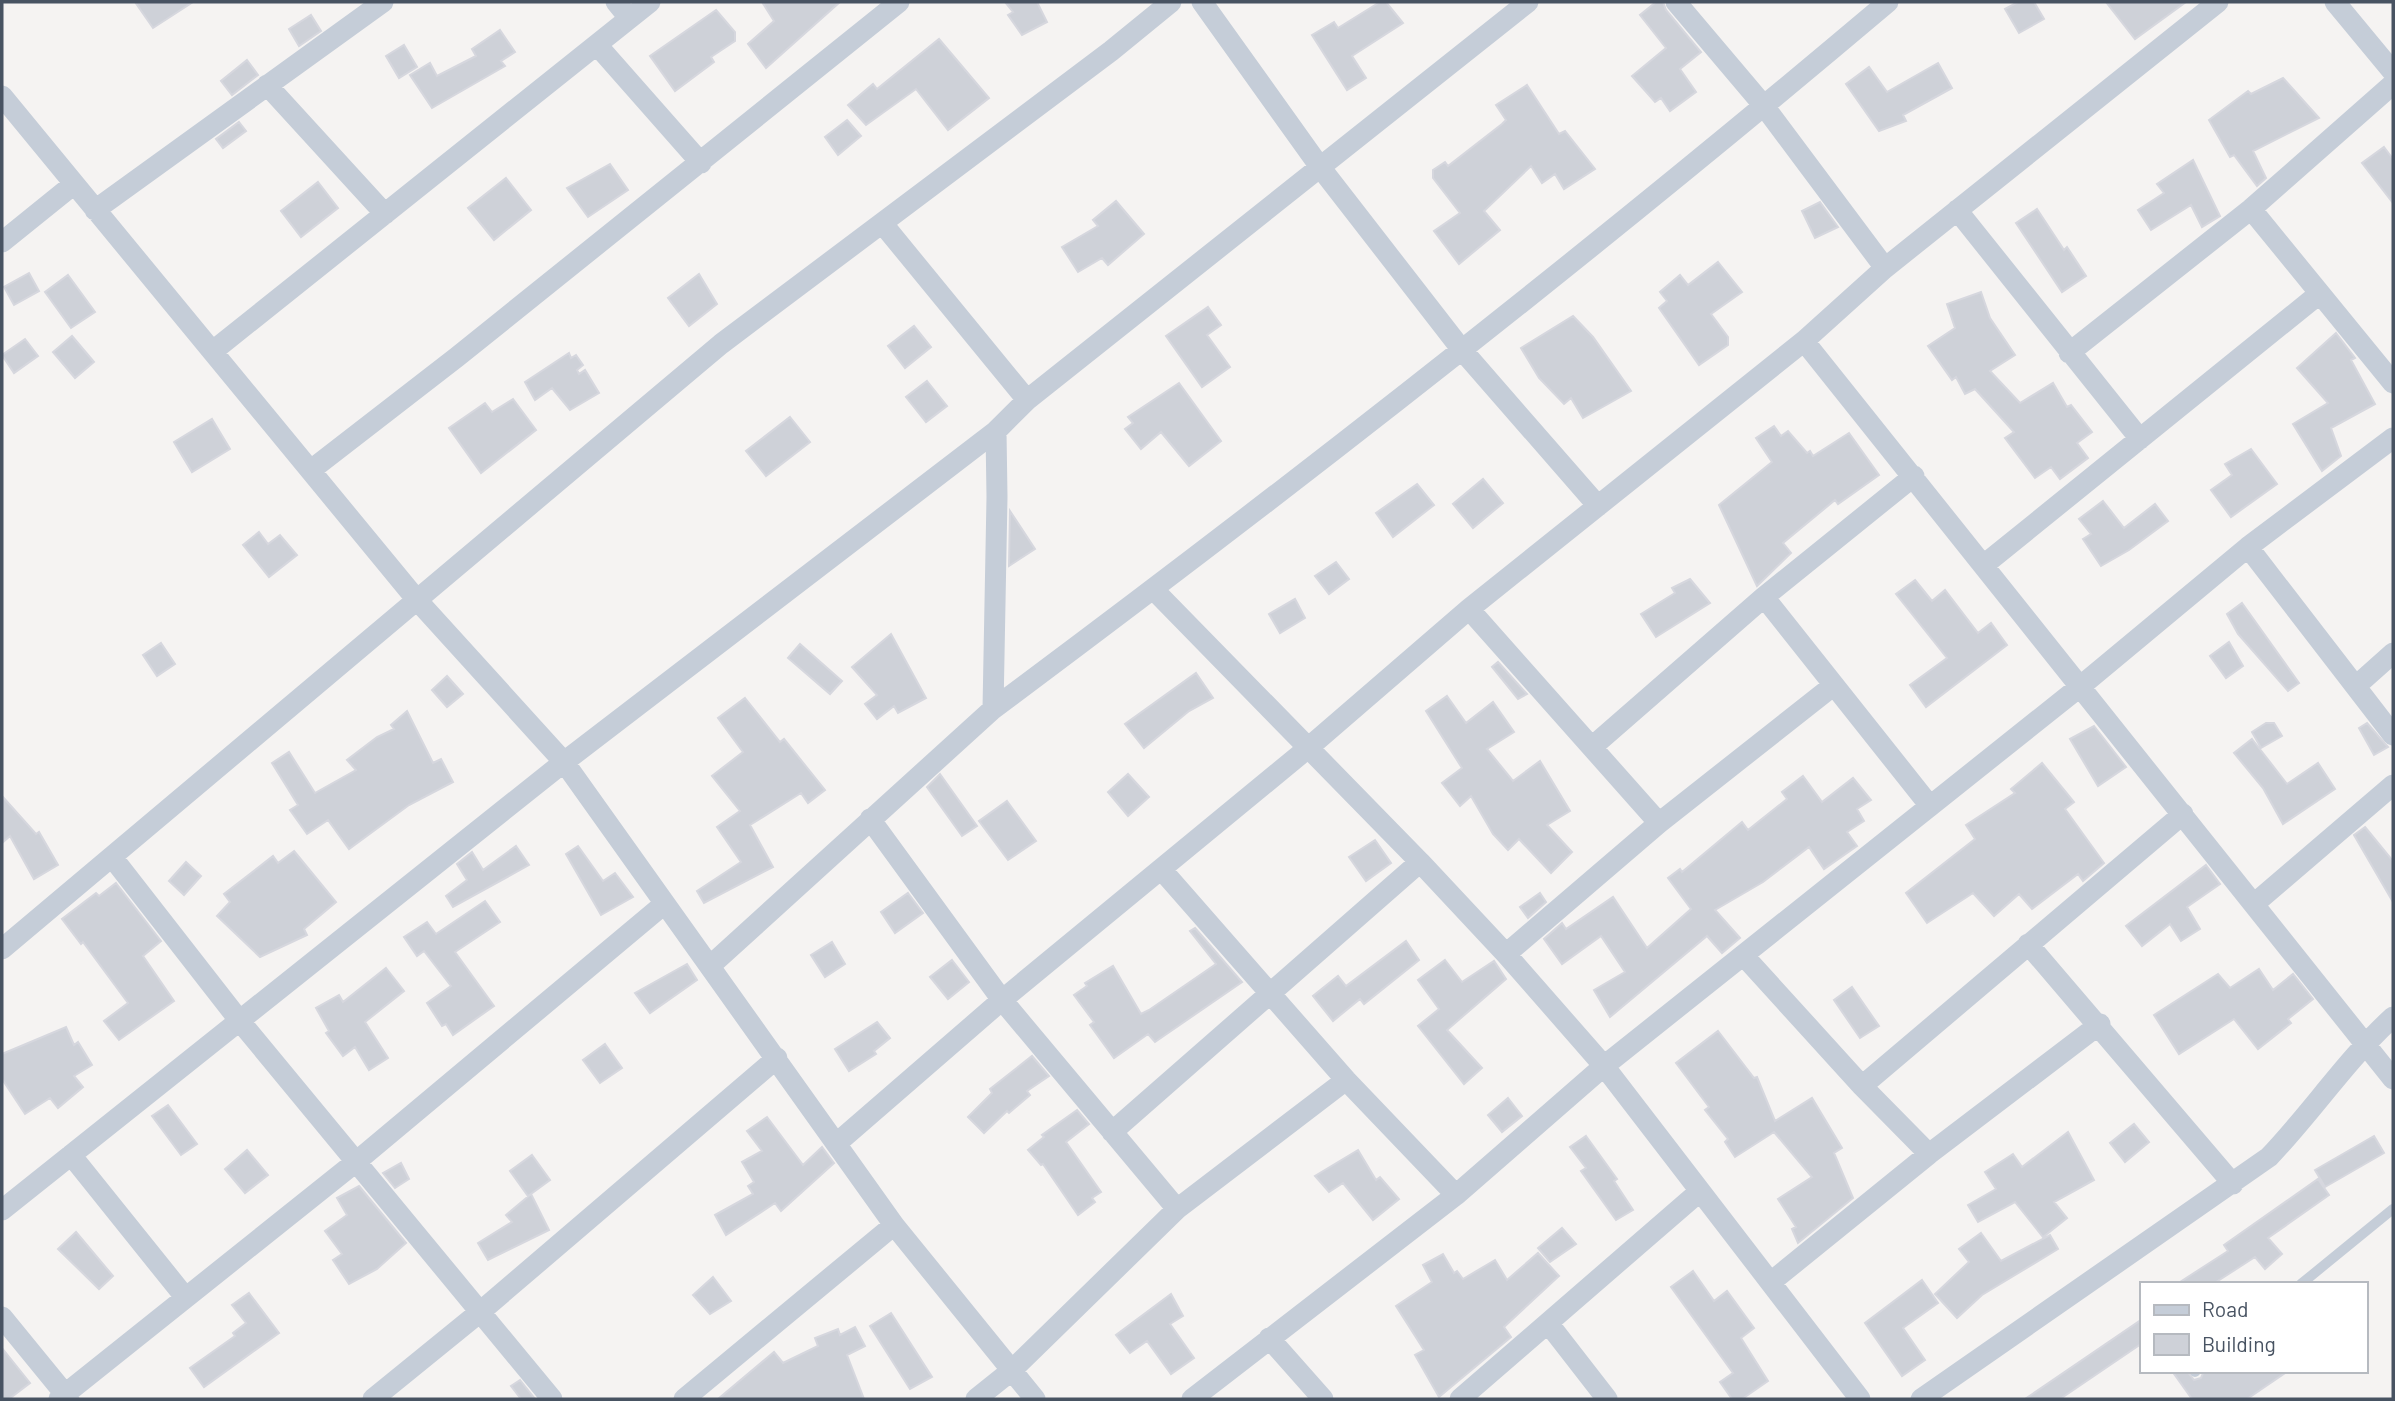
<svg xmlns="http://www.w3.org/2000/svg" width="2395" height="1401" viewBox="0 0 2395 1401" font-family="Barlow,sans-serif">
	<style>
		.building { fill: #ced1d8; stroke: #d6d7de; stroke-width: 2 }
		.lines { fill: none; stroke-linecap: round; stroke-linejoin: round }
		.lane { stroke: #c5cdd8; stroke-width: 10 }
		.street { stroke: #c5cdd8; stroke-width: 21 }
	</style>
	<rect width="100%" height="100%" fill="#f5f3f2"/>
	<!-- building -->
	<path class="building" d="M135,2H193L153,28Z
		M762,2H840L766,68L748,44L774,21Z
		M1005,2H1037L1047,22L1022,35L1008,15L1013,12Z
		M1380,2H1386L1403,23L1352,56L1366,78L1347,90L1312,35L1334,22L1338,28Z
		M1656,2H1663L1666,10L1701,52L1680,69L1696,92L1670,111L1661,98L1655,102L1632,76L1666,48L1640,15Z
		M2018,2H2034L2044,19L2019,33L2005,9Z
		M2106,2H2186L2135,39Z
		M716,10L735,32V41L711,57L714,62L675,91L650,56Z
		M311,15L321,31L299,46L289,29Z
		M500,30L515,52L501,61L505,66L432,108L410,75L430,63L437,76L476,56L472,49Z
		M939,39L989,98L948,130L916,89L866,125L848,105L873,84L877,89Z
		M404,45L417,67L399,78L386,56Z
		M247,60L258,75L232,95L221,81Z
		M1938,63L1952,88L1903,115L1906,121L1879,131L1846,84L1869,67L1887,92Z
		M2283,78L2319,118L2253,151L2266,178L2257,186L2234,155L2230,157L2209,120L2248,91L2251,94Z
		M1527,85L1559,134L1565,131L1595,169L1564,189L1555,174L1542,183L1531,166L1484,211L1500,230L1459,264L1434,231L1460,213L1433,178V170L1445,162L1448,166L1502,124L1506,120L1496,105Z
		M847,120L861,136L838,155L825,137Z
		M239,122L246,131L223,148L216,139Z
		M2384,147L2393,159V203L2362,163Z
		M2193,160L2220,216L2202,227L2191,205L2151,230L2138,210L2164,193L2157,184Z
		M610,164L628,190L588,217L567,188Z
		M506,178L531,210L494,240L468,208Z
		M318,182L338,208L301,237L281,211Z
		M1116,201L1144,234L1108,265L1102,258L1078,272L1062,247L1098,226L1093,220Z
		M1820,202L1838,227L1815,238L1802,211Z
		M2037,209L2064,250L2067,247L2086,276L2062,292L2016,223Z
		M1718,262L1742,292L1711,314L1728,337V345L1699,365L1659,308L1667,301L1660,292L1680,275L1688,285Z
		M29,273L39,291L14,305L4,287Z
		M699,274L717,304L689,326L668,298Z
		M68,275L95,312L71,328L45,292Z
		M1981,292L1990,318L2015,355L1990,371L2020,403L2053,383L2067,407L2071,405L2092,432L2077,443L2088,458L2060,479L2051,467L2035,478L2005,438L2014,432L1975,389L1965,394L1956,377L1952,380L1928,346L1955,328L1947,304Z
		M1208,307L1221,325L1207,335L1230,367L1202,387L1166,336Z
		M1573,316L1593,337L1631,391L1583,418L1571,398L1564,404L1539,378L1521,348Z
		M914,326L931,347L905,368L888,346Z
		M2336,333L2355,358L2351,360L2375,404L2331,428L2341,456L2322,471L2293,424L2328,403L2297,368Z
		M72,336L94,362L75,378L53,352Z
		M25,339L38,356L14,373L2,355Z
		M569,353L571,358L576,355L583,365L577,370L579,374L585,370L599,393L570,410L552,388L535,400L525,382Z
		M927,381L947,406L926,422L906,397Z
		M1179,383L1221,441L1189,466L1161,432L1141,449L1125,429L1133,423L1128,417Z
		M513,399L536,430L481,473L449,428L485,403L492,412Z
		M790,417L810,442L766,476L746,451Z
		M212,419L230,449L192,472L174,442Z
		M1774,426L1781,436L1788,431L1807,453L1810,451L1813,456L1849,433L1879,475L1838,504L1835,500L1783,543L1791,553L1757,586L1719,505L1772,462L1756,438Z
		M2251,449L2277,484L2231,517L2211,490L2232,475L2225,464Z
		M1483,479L1503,503L1473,528L1453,504Z
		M1417,484L1434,505L1393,537L1376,513Z
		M2103,501L2124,528L2155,504L2168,521L2129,550L2101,566L2083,539L2091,534L2079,519Z
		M1010,511L1035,549L1009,566Z
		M259,532L268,544L280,535L297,555L269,577L243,545Z
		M1336,562L1349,579L1329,594L1315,576Z
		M1690,579L1710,603L1656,637L1641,614L1675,593L1672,588Z
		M1915,580L1932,601L1945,590L1978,633L1991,623L2007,645L1926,707L1910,685L1947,658L1896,594Z
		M1295,599L1305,618L1280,633L1269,614Z
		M2242,603L2299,683L2288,691L2238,634L2227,614Z
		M891,634L926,698L898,713L894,706L877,719L865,704L877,695L852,667Z
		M2229,642L2243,666L2226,678L2210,656Z
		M161,643L175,664L157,676L143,655Z
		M800,644L842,681L830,694L788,658Z
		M1498,662L1527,694L1518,699L1492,667Z
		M1196,673L1213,698L1189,711L1144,748L1125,724Z
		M447,676L463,694L447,707L432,690Z
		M1447,696L1466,723L1493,702L1514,732L1487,749L1513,781L1540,761L1570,811L1547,825L1572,852L1551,873L1519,839L1508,850L1493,834L1471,796L1460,806L1442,783L1462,768L1426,711Z
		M745,698L780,742L784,739L825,790L808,803L801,793L750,825L773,867L704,903L697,891L741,862L717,827L740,811L712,776L743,752L718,718Z
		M407,711L433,763L441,759L453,782L409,805L349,849L328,820L307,834L290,810L298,805L272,763L289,752L315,793L356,770L347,760L377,737L394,729L391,725Z
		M2266,723H2274L2282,736L2261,748L2252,732Z
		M2367,723L2388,747L2374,755L2359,728Z
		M2094,726L2126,767L2098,786L2070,739Z
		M2252,739L2287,784L2318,763L2335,789L2283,824L2263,788L2234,753Z
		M2042,763L2074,802L2065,809L2104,863L2083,881L2078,874L2032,909L2019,894L1994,916L1973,893L1927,923L1906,893L1975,839L1966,825L2015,793L2011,789Z
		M940,774L977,826L962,836L927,787Z
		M1128,774L1149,797L1128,816L1108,792Z
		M1803,776L1822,802L1853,778L1871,800L1857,809L1864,821L1847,832L1857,846L1824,869L1809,847L1763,882L1715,910L1740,938L1722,953L1707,936L1610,1017L1594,990L1625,972L1601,936L1562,964L1544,939L1562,923L1566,929L1613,897L1647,948L1691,909L1668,878L1680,869L1682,872L1742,822L1748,830L1787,799L1782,792Z
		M2,796L36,834L39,832L58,865L34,879L10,836L2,843Z
		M1007,801L1036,841L1008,860L979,821Z
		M2365,827L2393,861V902L2354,835Z
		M1375,840L1391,863L1366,881L1349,857Z
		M516,846L529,865L453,907L446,896L467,880L457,864L472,852L483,870Z
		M578,846L603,881L615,873L633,897L601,915L566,854Z
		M294,851L336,902L304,929L307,935L260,957L217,916L230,902L224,894L273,856L278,863Z
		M186,862L201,876L184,895L169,881Z
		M2206,865L2220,884L2187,907L2200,929L2181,941L2170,924L2142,946L2126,926Z
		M116,883L161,941L143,956L174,1001L119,1040L104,1021L128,1003L83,942L81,944L62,919L96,893L99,896Z
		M908,893L923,913L895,933L881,912Z
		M1540,893L1546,902L1528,918L1520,907Z
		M485,901L500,922L455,952L494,1006L453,1035L446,1024L442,1026L427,1003L451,986L424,951L417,956L404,937L427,922L436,934Z
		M1195,928L1242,982L1155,1042L1148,1034L1114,1058L1090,1025L1094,1022L1074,995L1087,986L1085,983L1113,966L1141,1014L1149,1010L1216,964L1190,931Z
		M1406,941L1419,960L1364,1004L1360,999L1333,1021L1313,996L1338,976L1346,986Z
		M832,942L845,964L825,977L811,955Z
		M952,960L969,982L948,999L930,977Z
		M1445,960L1462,982L1494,961L1506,979L1447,1030L1482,1068L1464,1084L1418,1026L1439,1009L1418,980Z
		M687,964L697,980L650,1013L635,993Z
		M386,968L404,991L365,1022L388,1058L369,1070L355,1047L343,1056L326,1033L329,1031L316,1008L339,995L343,1002Z
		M2259,969L2273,990L2293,974L2313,999L2288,1019L2291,1023L2258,1049L2234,1019L2179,1054L2154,1015L2218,974L2230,988Z
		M1852,987L1879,1026L1860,1038L1834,1000Z
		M877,1022L890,1038L874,1051L876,1054L849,1071L835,1049Z
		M66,1027L74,1045L78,1042L92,1065L74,1076L83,1087L58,1108L50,1098L25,1114L2,1079V1054Z
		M1718,1031L1754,1078L1757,1077L1775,1121L1812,1098L1842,1148L1834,1153L1853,1198L1798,1243L1792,1229L1796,1227L1778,1199L1812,1177L1774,1132L1735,1157L1725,1142L1728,1139L1705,1110L1709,1107L1676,1063Z
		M605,1044L622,1068L600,1083L583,1060Z
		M1032,1056L1049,1076L1027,1091L1030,1095L1009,1113L1007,1111L984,1133L968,1117L992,1093L990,1089Z
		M1508,1098L1522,1116L1502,1132L1488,1115Z
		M168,1105L197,1144L181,1155L152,1116Z
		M1077,1110L1089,1124L1066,1142L1101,1192L1092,1198L1095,1202L1078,1215L1043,1164L1041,1165L1028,1150L1044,1137L1042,1135Z
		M767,1117L803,1165L822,1147L834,1163L781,1211L775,1203L726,1235L715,1215L753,1194L748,1186L754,1182L742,1162L762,1151L747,1131Z
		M2134,1124L2149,1142L2125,1162L2110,1143Z
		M2068,1132L2094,1180L2054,1202L2067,1218L2043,1237L2015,1202L1978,1222L1968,1205L1996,1189L1985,1172L2013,1154L2022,1167Z
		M1586,1136L1617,1179L1614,1181L1633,1210L1616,1220L1581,1171L1586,1168L1570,1147Z
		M2374,1136L2384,1153L2325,1187L2315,1170Z
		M247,1150L268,1175L245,1193L225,1169Z
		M1358,1150L1376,1180L1380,1177L1399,1199L1373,1220L1343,1183L1329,1192L1315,1176Z
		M532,1155L550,1180L528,1196L510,1171Z
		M401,1163L409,1179L395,1188L383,1173Z
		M2318,1179L2329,1195L2268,1238L2282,1254L2265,1269L2255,1257L2213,1284H2177L2228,1251L2224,1245Z
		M359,1186L406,1243L377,1269L349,1284L333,1260L342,1254L325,1231L347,1215L337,1198Z
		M531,1194L549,1230L488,1260L478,1243L512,1222L506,1215Z
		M1562,1228L1576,1244L1550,1262L1538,1248Z
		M76,1232L113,1276L99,1289L58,1249Z
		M1981,1233L2001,1261L2050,1235L2058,1249L1982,1295L1957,1318L1935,1294L1969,1262L1959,1249Z
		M1538,1253L1559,1276L1504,1327L1511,1337L1439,1397L1415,1355L1424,1350L1396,1306L1432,1282L1423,1265L1443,1254L1454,1273L1457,1271L1463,1279L1495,1260L1507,1280Z
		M1693,1271L1714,1301L1727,1291L1754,1328L1741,1338L1768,1381L1742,1399H1732L1720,1382L1733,1373L1671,1287Z
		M713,1277L731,1301L710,1314L693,1295Z
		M1922,1280L1938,1303L1903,1328L1925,1360L1902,1376L1865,1323Z
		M249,1293L279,1333L204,1387L190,1368L235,1336L233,1333L246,1323L232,1305Z
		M1171,1294L1183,1316L1170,1324L1194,1358L1171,1374L1147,1341L1130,1353L1116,1335Z
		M891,1313L932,1377L910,1389L870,1326Z
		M2141,1320V1344L2060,1399H2025Z
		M855,1327L865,1346L847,1355L864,1399H718L774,1352L783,1363L818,1346L815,1338L838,1329L840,1335Z
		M2,1348L30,1383L9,1399H2Z
		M2172,1371H2187L2194,1380L2201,1378L2204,1371H2288L2247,1399H2192Z
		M520,1380L535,1399H521L511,1386Z"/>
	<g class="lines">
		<!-- lane -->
		<path class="lane" d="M2301,1284L2393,1209
			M2195,1372L2196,1371"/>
		<!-- street -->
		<path class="street" d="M616,2L629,18
			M1202,2L1320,167L1462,350L1598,506
			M1676,2L1764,106L1885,268
			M2335,2L2393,72
			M597,45L701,163
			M267,85L385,214
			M2,96L417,600L564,762L894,1225L1035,1399
			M2251,209L2393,383
			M95,210L383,2
			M1957,210L2140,439
			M882,223L1027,400
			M2,242L74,184
			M1804,341L2393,1079
			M213,351L650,2
			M2069,353L2251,209L2393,84
			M311,470L457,357L899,2
			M2248,547L2393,735
			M1985,564L2319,294
			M1154,590L1420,862L1506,954L1604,1066L1860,1399
			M1764,597L1930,806
			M1469,609L1659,823
			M2356,686L2393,653
			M993,709C1298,482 1598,247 1888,2
			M1592,747L1764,597L1914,476
			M870,819L1002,1000L1177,1209
			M112,857L239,1020L552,1399
			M1161,869L1346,1080L1456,1195
			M2254,904L2393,785
			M2028,944L2233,1184
			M2,949L721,344L1111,51L1171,2
			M1506,954L1659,823L1834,685
			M1743,955L1862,1086L1929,1154
			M710,966L993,709L997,497L996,431L1027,400L1528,2
			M1862,1086L2183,814
			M1112,1132L1420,862
			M837,1143L1002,1000L1308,748L1469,609L1804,341L1885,268L2218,2
			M71,1155L185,1297
			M2,1210L564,762L996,431
			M1771,1282L1929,1154L2100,1024
			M2,1317L69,1399
			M1548,1323L1607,1399
			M1269,1338L1323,1399
			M59,1399L357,1161L663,905
			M373,1399L480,1312L777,1058
			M684,1399L894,1225
			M976,1399L1011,1371L1177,1209L1346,1080
			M1192,1399L1456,1195L1604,1066L2082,685L2248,547L2393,438
			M1460,1399L1699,1192
			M1921,1399L2269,1157C2312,1112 2347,1059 2393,1017"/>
	</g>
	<!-- border -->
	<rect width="2395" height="1401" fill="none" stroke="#485362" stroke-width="7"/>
	<!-- legend -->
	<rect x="2140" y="1282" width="228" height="91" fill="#ffffff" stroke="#b6bac0" stroke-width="2"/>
	<rect x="2154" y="1305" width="35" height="10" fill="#c5cdd8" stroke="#b6bac0" stroke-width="2"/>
	<text x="2202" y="1317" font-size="21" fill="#485362">Road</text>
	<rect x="2154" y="1334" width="35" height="21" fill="#ced1d8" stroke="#b6bac0" stroke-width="2"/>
	<text x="2202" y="1352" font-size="21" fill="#485362">Building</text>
</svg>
